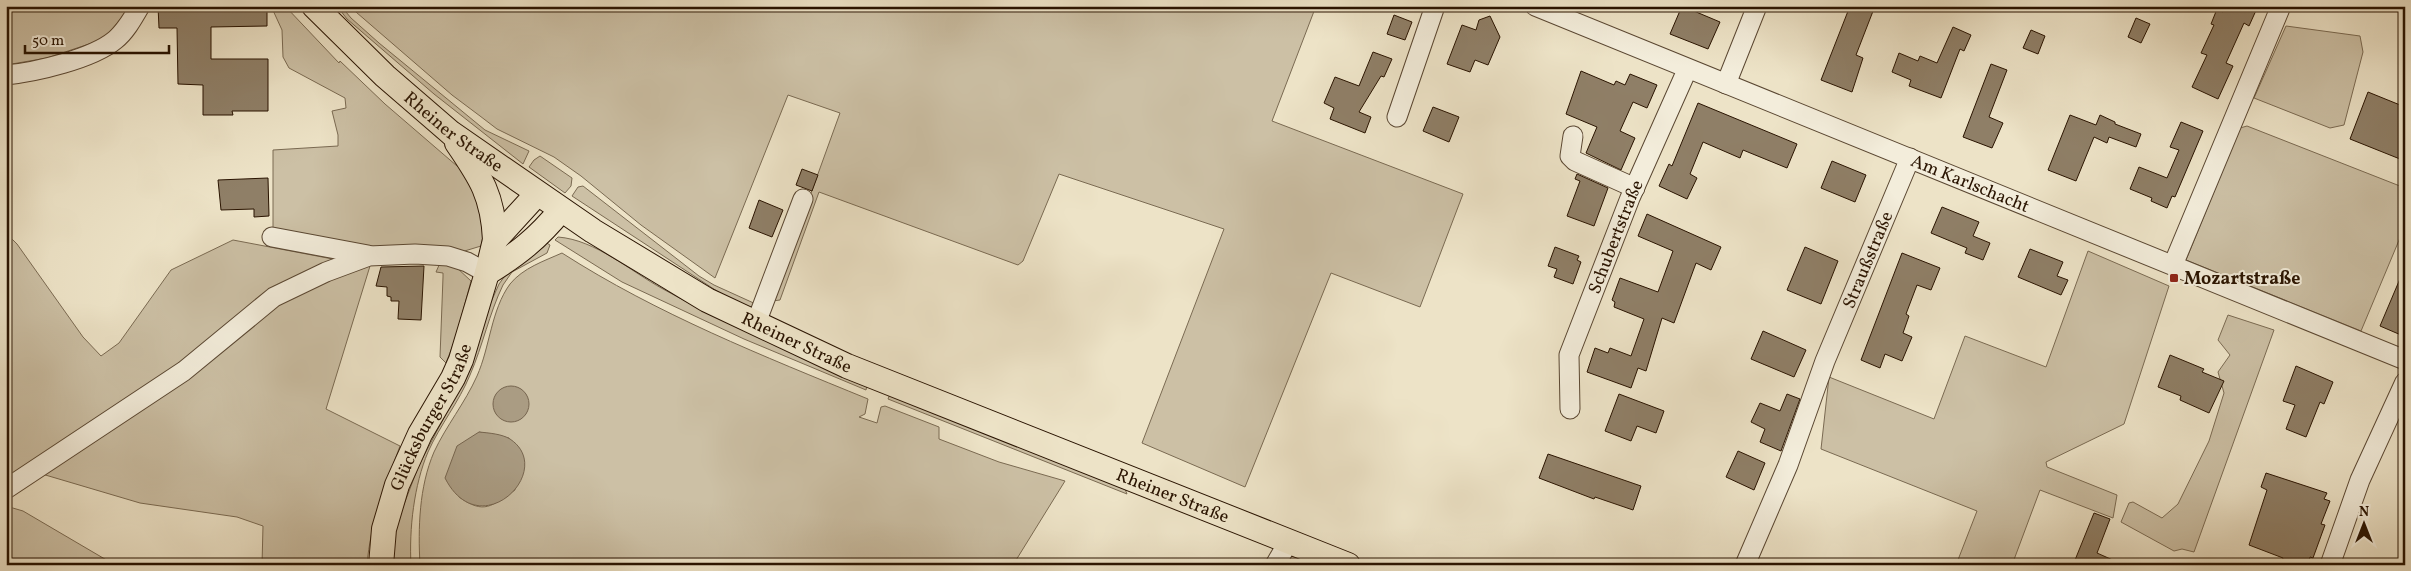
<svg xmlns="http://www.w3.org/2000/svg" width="2411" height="571" viewBox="0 0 2411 571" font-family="Vollkorn,serif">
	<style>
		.green { fill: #ccc0a5; stroke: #7a6a52; fill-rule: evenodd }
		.water { fill: #aa9c83; stroke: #76654f }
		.building { fill: #8f7f67; stroke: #291300 }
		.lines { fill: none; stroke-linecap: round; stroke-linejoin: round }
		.minor-casing { stroke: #5a4732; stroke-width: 21 }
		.major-casing { stroke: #291300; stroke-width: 26 }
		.minor { stroke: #f3eddb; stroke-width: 19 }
		.major { stroke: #ede3c7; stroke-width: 24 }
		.poi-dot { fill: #8f2418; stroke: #f3eddb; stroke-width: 2 }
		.labels { text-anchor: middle; stroke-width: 4; stroke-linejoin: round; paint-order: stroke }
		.street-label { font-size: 18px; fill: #291300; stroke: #f3eddb }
		.poi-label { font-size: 18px; font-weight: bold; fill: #291300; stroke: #f3eddb; text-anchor: start }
	</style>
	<rect width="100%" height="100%" fill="#ede3c7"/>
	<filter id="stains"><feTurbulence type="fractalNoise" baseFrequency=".004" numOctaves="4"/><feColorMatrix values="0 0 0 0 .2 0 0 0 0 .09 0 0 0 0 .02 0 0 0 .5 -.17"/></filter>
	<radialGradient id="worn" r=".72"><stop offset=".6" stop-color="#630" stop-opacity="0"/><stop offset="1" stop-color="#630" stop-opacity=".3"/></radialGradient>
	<!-- green -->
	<path class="green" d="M6,6H131L104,39L47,58L6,65Z
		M271,6H285L339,63L340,61L385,104L464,172L480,199L484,231L481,246L458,253L366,249L273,230V150L338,146V135L332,111L346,108L345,98L289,68L283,57L282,30Z
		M337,6H341L351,18L379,43L485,130L529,151L523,164L434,94L347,19Z
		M349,6H1316L1272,121L1463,194L1420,307L1331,273L1245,487L1142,443L1224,229L1059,174L1023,261L1018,265L819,192L780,300L772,301L840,113L788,95L715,278L641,225L581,176L554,157L497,129L480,116L452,95Z
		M2286,26L2360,36L2363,52L2344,125L2330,128L2254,98Z
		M2247,126L2405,188V226L2361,331L2186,260L2240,128Z
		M540,156L572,178L571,186L565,193L529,167L534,160Z
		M583,186L699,276L714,285L758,305L753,310L726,297L572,196L578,187Z
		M6,233L17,244L83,337L101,356L119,343L171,270L233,240L338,260L6,481Z
		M558,237C596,240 630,271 663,289C729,326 799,355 867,385L866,390L744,339L622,282L555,240Z
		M545,242L550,245L547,253L512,272L503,285C489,314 483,345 470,375C459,402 440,425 428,452C414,485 409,529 411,565H389L398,520L419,465L470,368L491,302L499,284L507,273Z
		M2088,251L2169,286L2124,424L2046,462L2047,467L2117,495L2113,518L2040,490L2012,565H1956L1977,511L1821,449L1829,377L1934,419L1965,336L2046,367Z
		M562,253C657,314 763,356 868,399L865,414L859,417L877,423L881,407L885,406L939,427V439L999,462L1065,481L1013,565H420C418,528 419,487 434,452C446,426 465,403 477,376C490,347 491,310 510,284C523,268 544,261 562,253ZM479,432L509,438L515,490C491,506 485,515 459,497Z
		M357,263L370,266L326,409L400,446C386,484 370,524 367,565H262L263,526L237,517L140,503L42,474L281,300Z
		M440,263L455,266L471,281L456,337L446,363L440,357L443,277V273L436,272Z
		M2228,315L2274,330L2194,552L2182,549L2174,551L2121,522L2129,503L2133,502L2162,518L2178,504L2209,441L2224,393L2218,372L2230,355L2218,340Z
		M890,394L1125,489L1127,494L888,399Z
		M6,506L23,511L115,565H6Z"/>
	<!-- water -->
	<path class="water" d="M493 404a18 18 0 1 1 36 0a18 18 0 1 1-36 0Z
		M479,432C489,433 502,434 510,439C557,470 480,547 445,478L457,446Z"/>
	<!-- building -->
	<path class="building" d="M158,6H173V9L267,7V26L211,27V59H268V111H232L233,115H203V85L178,84L177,28H159Z
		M1682,6L1720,22L1708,49L1670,34Z
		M1850,6H1875L1856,55L1863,58L1852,92L1821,80Z
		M2225,6H2258L2249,26L2244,23L2226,63L2233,66L2218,99L2192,87L2207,55L2201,53L2214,25L2211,24L2217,9L2223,12Z
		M1394,15L1412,22L1405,40L1387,34Z
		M1490,16L1500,37L1488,65L1475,60L1470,72L1447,64L1462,25L1476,30L1479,20Z
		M2136,18L2150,24L2141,43L2128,37Z
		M1953,27L1971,35L1964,51L1960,49L1941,98L1909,86L1911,80L1892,72L1899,53L1918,61L1920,56L1937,63Z
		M2031,30L2045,36L2038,54L2023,48Z
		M1373,52L1392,59L1384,77L1381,76L1359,112L1371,117L1365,133L1330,119L1334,108L1324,103L1335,77L1359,86Z
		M1991,64L2007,70L1989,117L2003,123L1992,148L1963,137Z
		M1581,71L1614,85L1616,81L1625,85L1630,74L1657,85L1647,108L1633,102L1620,131L1635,138L1621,170L1586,153L1597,127L1566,114Z
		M2368,92L2405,107V161L2350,139Z
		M1698,103L1797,144L1787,168L1743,150L1740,158L1703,142L1690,174L1697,178L1687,199L1659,186L1669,164L1672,166Z
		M1433,107L1459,117L1449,142L1423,131Z
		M2070,115L2096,125L2100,115L2115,122V124L2141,134L2136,147L2109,137L2107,143L2094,137L2076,181L2048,170Z
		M2181,122L2203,131L2175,197L2172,196L2167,208L2151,201L2152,198L2130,189L2139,167L2167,178L2179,150L2170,147Z
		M1832,161L1866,175L1855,202L1821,188Z
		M802,169L818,175L812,191L796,185Z
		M1577,174L1608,188L1594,226L1567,216L1580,181L1575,179Z
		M268,178L269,216L254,217V209L221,210L218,180Z
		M759,200L783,210L772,237L749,228Z
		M1942,207L1979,222L1973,236L1990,243L1983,260L1965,253L1967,248L1931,233Z
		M1647,214L1721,247L1711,270L1696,263L1674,323L1662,318L1646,371L1638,368L1631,388L1587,372L1595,348L1608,353L1610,348L1631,356L1644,319L1614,307L1615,302L1612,300L1620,278L1658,292L1673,251L1638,236Z
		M1555,247L1579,256L1577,260L1581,262L1573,284L1554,277L1557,269L1548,266Z
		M1805,247L1838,261L1821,304L1787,290Z
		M2030,249L2063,262L2057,276L2068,280L2061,295L2018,277Z
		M1902,253L1940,268L1931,290L1917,285L1906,314L1909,316L1903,333L1912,337L1902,361L1885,354L1880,368L1861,360Z
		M424,266L421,320L398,319L399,301H391V297L387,296V287L376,286L381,267Z
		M2405,267V324L2401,335L2380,326Z
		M1763,331L1806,350L1794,377L1751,359Z
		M2170,355L2204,369L2202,372L2224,381L2209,413L2180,400L2181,396L2158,387Z
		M2296,366L2333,382L2324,404L2320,402L2306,437L2286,429L2295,405L2283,401Z
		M1619,394L1664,411L1656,433L1637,426L1631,441L1605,431Z
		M1787,394L1800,399L1781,451L1760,442L1765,429L1751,422L1760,403L1780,411Z
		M1738,451L1765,463L1754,490L1726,477Z
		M1548,454L1641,486L1633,510L1595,497L1594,499L1539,478Z
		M2266,473L2327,493L2324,499L2330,501L2321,524L2325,525L2313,558L2310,557L2308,565H2281L2283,558L2249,545L2267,490L2261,487Z
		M2094,513L2110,519L2097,553L2124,565H2073Z"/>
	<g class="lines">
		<!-- minor casing -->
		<g class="minor-casing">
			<g id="minor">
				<path id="s1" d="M1535,6L2405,360"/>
				<path d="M6,75C36,72 92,59 115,40C126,31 133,18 140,6"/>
				<path d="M1726,84L1757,6"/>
				<path d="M1397,117L1435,6"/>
				<path d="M1573,136L1570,156L1575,161L1635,188"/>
				<path d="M272,237L368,255"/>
				<path d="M2173,265L2281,6"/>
				<path d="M756,323L803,199"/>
				<path id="s2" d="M1570,409L1569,355L1630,198L1687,70"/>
				<path d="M6,489L184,371L274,297L326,272L369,256L415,254L448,256L467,262L487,273"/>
				<path d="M1275,565L1289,541"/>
				<path id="s3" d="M1745,565L1788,465L1825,361L1910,158"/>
				<path d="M2330,565L2360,480L2405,382"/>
			</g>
		</g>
		<!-- major casing -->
		<g class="major-casing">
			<g id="major">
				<path id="s4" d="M314,6L385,76L451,133L593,231L707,300L847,366L1348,565"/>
				<path d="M457,143C481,178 493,196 495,240"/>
				<path d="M487,273C518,254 538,238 561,210"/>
				<path id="s5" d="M381,565L384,529L397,485L420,434L453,378L461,360L487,273L495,240L537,194"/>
			</g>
		</g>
		<!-- minor -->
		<use href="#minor" class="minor"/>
		<!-- major -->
		<use href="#major" class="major"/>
	</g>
	<!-- markers -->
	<rect class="poi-dot" x="2169" y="273" width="10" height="10" rx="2.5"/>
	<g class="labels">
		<!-- street labels -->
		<g class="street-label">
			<text dy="6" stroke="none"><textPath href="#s4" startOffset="188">Rheiner Straße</textPath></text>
			<text dy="6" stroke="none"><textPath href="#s1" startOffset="470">Am Karlschacht</textPath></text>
			<text dy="6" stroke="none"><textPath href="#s2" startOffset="181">Schubertstraße</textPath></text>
			<text dy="6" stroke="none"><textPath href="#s3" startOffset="329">Straußstraße</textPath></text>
			<text dy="6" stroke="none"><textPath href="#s4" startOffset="592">Rheiner Straße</textPath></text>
			<text dy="6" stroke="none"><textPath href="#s5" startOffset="158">Glücksburger Straße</textPath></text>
			<text dy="6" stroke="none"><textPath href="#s4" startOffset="998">Rheiner Straße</textPath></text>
		</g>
		<!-- poi labels -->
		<g class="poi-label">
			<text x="2184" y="284">Mozartstraße</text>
		</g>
	</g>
	<!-- margin -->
	<rect width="2411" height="571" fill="none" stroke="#ede3c7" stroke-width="25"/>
	<rect x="8" y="8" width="2396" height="556" fill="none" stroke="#291300" stroke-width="2.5"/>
	<rect x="12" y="12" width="2386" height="546" fill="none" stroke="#291300"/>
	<!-- north arrow -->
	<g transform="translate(2364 524)" stroke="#f3eddb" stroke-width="4" paint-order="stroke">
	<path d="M0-4L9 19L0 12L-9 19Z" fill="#291300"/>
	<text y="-8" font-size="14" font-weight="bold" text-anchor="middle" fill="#291300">N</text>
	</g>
	<!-- scale -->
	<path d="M25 45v8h144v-8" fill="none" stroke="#291300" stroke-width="2.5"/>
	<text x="32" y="45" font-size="15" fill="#291300" stroke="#f3eddb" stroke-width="4" paint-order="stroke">50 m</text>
	<rect width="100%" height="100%" filter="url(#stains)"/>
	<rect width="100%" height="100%" fill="url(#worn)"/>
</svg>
